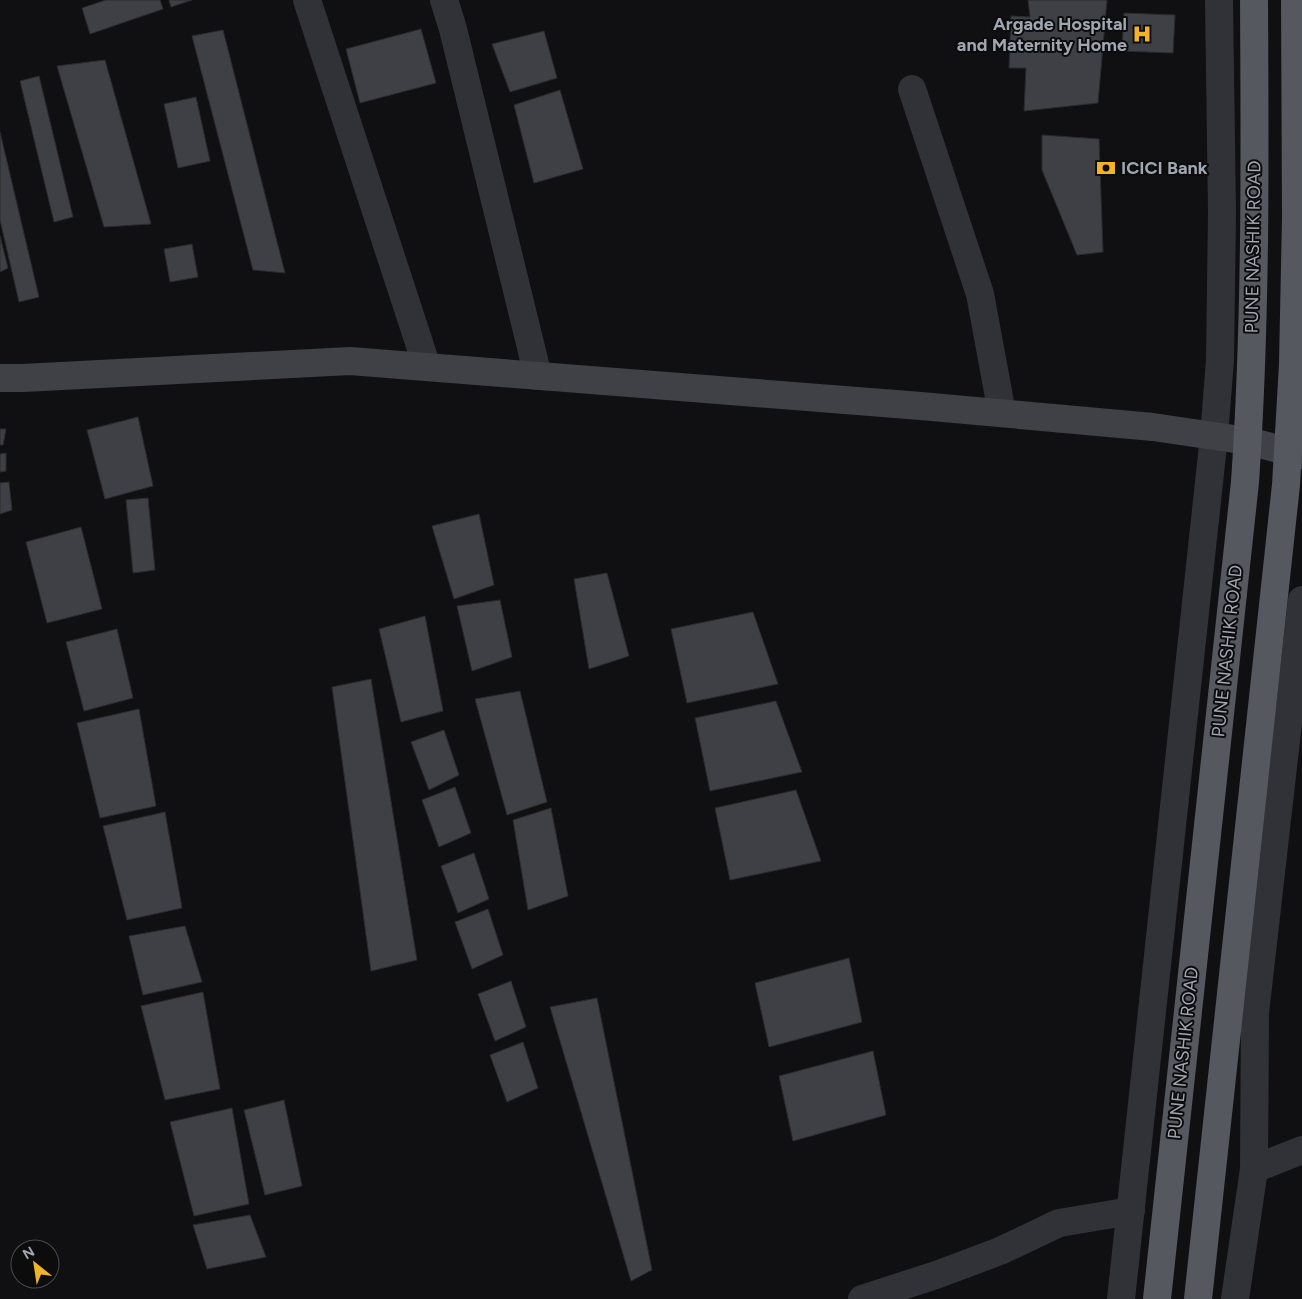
<svg xmlns="http://www.w3.org/2000/svg" width="1302" height="1299" viewBox="0 0 1302 1299" font-family="Figtree,sans-serif">
	<style>
		.building { fill: #3f4045; stroke: #2b2a2e }
		.lines { fill: none; stroke-linecap: round; stroke-linejoin: round }
		.minor { stroke: #313237; stroke-width: 28 }
		.tertiary { stroke: #313237; stroke-width: 28 }
		.secondary { stroke: #3f4147; stroke-width: 28 }
		.trunk { stroke: #55585f; stroke-width: 28 }
		.labels { text-anchor: middle; stroke-width: 4; stroke-linejoin: round; paint-order: stroke }
		.poi-label { font-size: 18px; font-weight: bold; fill: #a1a6b3; stroke: #0c0c0d; text-anchor: end }
		.street-label { font-size: 18px; fill: #a1a6b3; stroke: #0c0c0d }
	</style>
	<rect width="100%" height="100%" fill="#101012"/>
	<!-- building -->
	<path class="building" d="M106,0H160L163,9L90,34L82,8Z
		M169,0H192L171,7Z
		M1028,0H1107L1098,103L1024,111L1026,68H1009L1011,16L1030,17Z
		M1124,13L1175,15L1173,53L1122,51Z
		M421,29L436,83L360,103L346,49Z
		M223,30L285,273L253,270L192,36Z
		M544,31L557,78L510,92L492,44Z
		M105,60L151,224L104,227L57,66Z
		M39,76L73,217L54,222L20,81Z
		M560,90L583,169L534,183L514,105Z
		M196,97L210,161L178,168L164,104Z
		M0,132L39,297L19,302L0,220Z
		M1042,135L1099,139L1103,252L1077,255L1042,170Z
		M0,236L8,268L0,272Z
		M192,244L198,277L170,282L164,249Z
		M138,417L153,486L105,499L87,430Z
		M0,429H6L3,445H0Z
		M6,453V471L0,472V454Z
		M9,482L12,510L0,514V483Z
		M148,498L155,570L133,573L126,500Z
		M479,514L494,585L454,599L432,526Z
		M81,527L102,609L47,623L26,542Z
		M607,573L629,656L589,669L574,579Z
		M500,600L512,657L472,671L457,606Z
		M753,612L778,684L687,703L671,629Z
		M425,616L443,711L401,722L379,629Z
		M117,629L133,698L84,711L66,642Z
		M371,679L417,960L371,971L332,687Z
		M520,691L547,802L507,815L475,699Z
		M776,701L802,772L710,791L695,718Z
		M139,709L156,806L100,818L77,723Z
		M444,730L459,775L429,790L411,742Z
		M455,787L471,833L439,847L422,800Z
		M796,790L821,861L730,880L715,808Z
		M551,808L568,896L528,910L513,820Z
		M165,812L182,908L127,920L103,826Z
		M474,853L489,899L458,913L441,866Z
		M488,909L503,955L472,969L455,922Z
		M185,926L202,982L143,995L129,936Z
		M849,958L862,1022L769,1047L755,983Z
		M511,981L526,1027L495,1041L478,994Z
		M203,992L220,1089L165,1100L141,1006Z
		M597,998L652,1270L631,1281L550,1007Z
		M523,1042L538,1088L507,1102L490,1055Z
		M873,1051L886,1115L793,1141L779,1076Z
		M284,1100L302,1186L265,1195L244,1110Z
		M232,1108L249,1204L194,1216L170,1122Z
		M250,1215L266,1257L207,1269L193,1225Z"/>
	<g class="lines">
		<!-- minor -->
		<path class="minor" d="M307,0L427,367
			M444,0L453,29L538,376
			M912,89L980,294L1002,413
			M1254,1169L1302,1150
			M862,1299L936,1275L1000,1251L1059,1223L1131,1211"/>
		<!-- tertiary -->
		<path class="tertiary" d="M1121,1299L1214,436L1220,360L1222,213L1219,0
			M1235,1299L1254,1169L1255,1013L1302,600"/>
		<!-- secondary -->
		<path class="secondary" d="M0,378H23L350,361L921,406L1153,427L1248,441L1302,455"/>
		<!-- trunk -->
		<path class="trunk" d="M1157,1299L1245,482C1256,321 1255,161 1254,0
			M1198,1299L1286,485L1293,364L1296,218L1295,0"/>
	</g>
	<!-- icons -->
	<defs>
		<g id="hospital-bare" transform="scale(1.5)"><path d="M-5-5h3v3.5h4V-5h3V5h-3V1.5h-4V5h-3Z" fill="#f3b328" stroke="#0c0c0d" stroke-width="2.5" paint-order="stroke"/></g>
		<g id="bank-bare" transform="scale(1.5)"><path d="M-6-4H6V4H-6ZM0-2.3a2.3 2.3 0 1 0 0 4.6a2.3 2.3 0 1 0 0-4.6Z" fill="#f3b328" stroke="#0c0c0d" stroke-width="2.5" paint-order="stroke"/></g>
	</defs>
	<g fill-rule="evenodd">
		<use href="#hospital-bare" x="1142" y="34"/>
		<use href="#bank-bare" x="1106" y="168"/>
	</g>
	<g class="labels">
		<!-- poi labels -->
		<g class="poi-label">
			<text x="1127" y="30">Argade Hospital<tspan x="1127" dy="21">and Maternity Home</tspan></text>
			<text x="1121" y="174" text-anchor="start">ICICI Bank</text>
		</g>
		<!-- street labels -->
		<g class="street-label">
			<text transform="translate(1253 247) rotate(-89)" y="6">PUNE NASHIK ROAD</text>
			<text transform="translate(1227 651) rotate(-84)" y="6">PUNE NASHIK ROAD</text>
			<text transform="translate(1183 1053) rotate(-84)" y="6">PUNE NASHIK ROAD</text>
		</g>
	</g>
	<!-- north arrow -->
	<g transform="translate(35 1264) rotate(330)"><circle r="24" fill="#0c0c0d" stroke="#484a4f"/>
	<path d="M0-4L9 19L0 12L-9 19Z" fill="#f3b328"/>
	<text y="-8" font-size="14" font-weight="bold" text-anchor="middle" fill="#a1a6b3">N</text>
	</g>
</svg>
